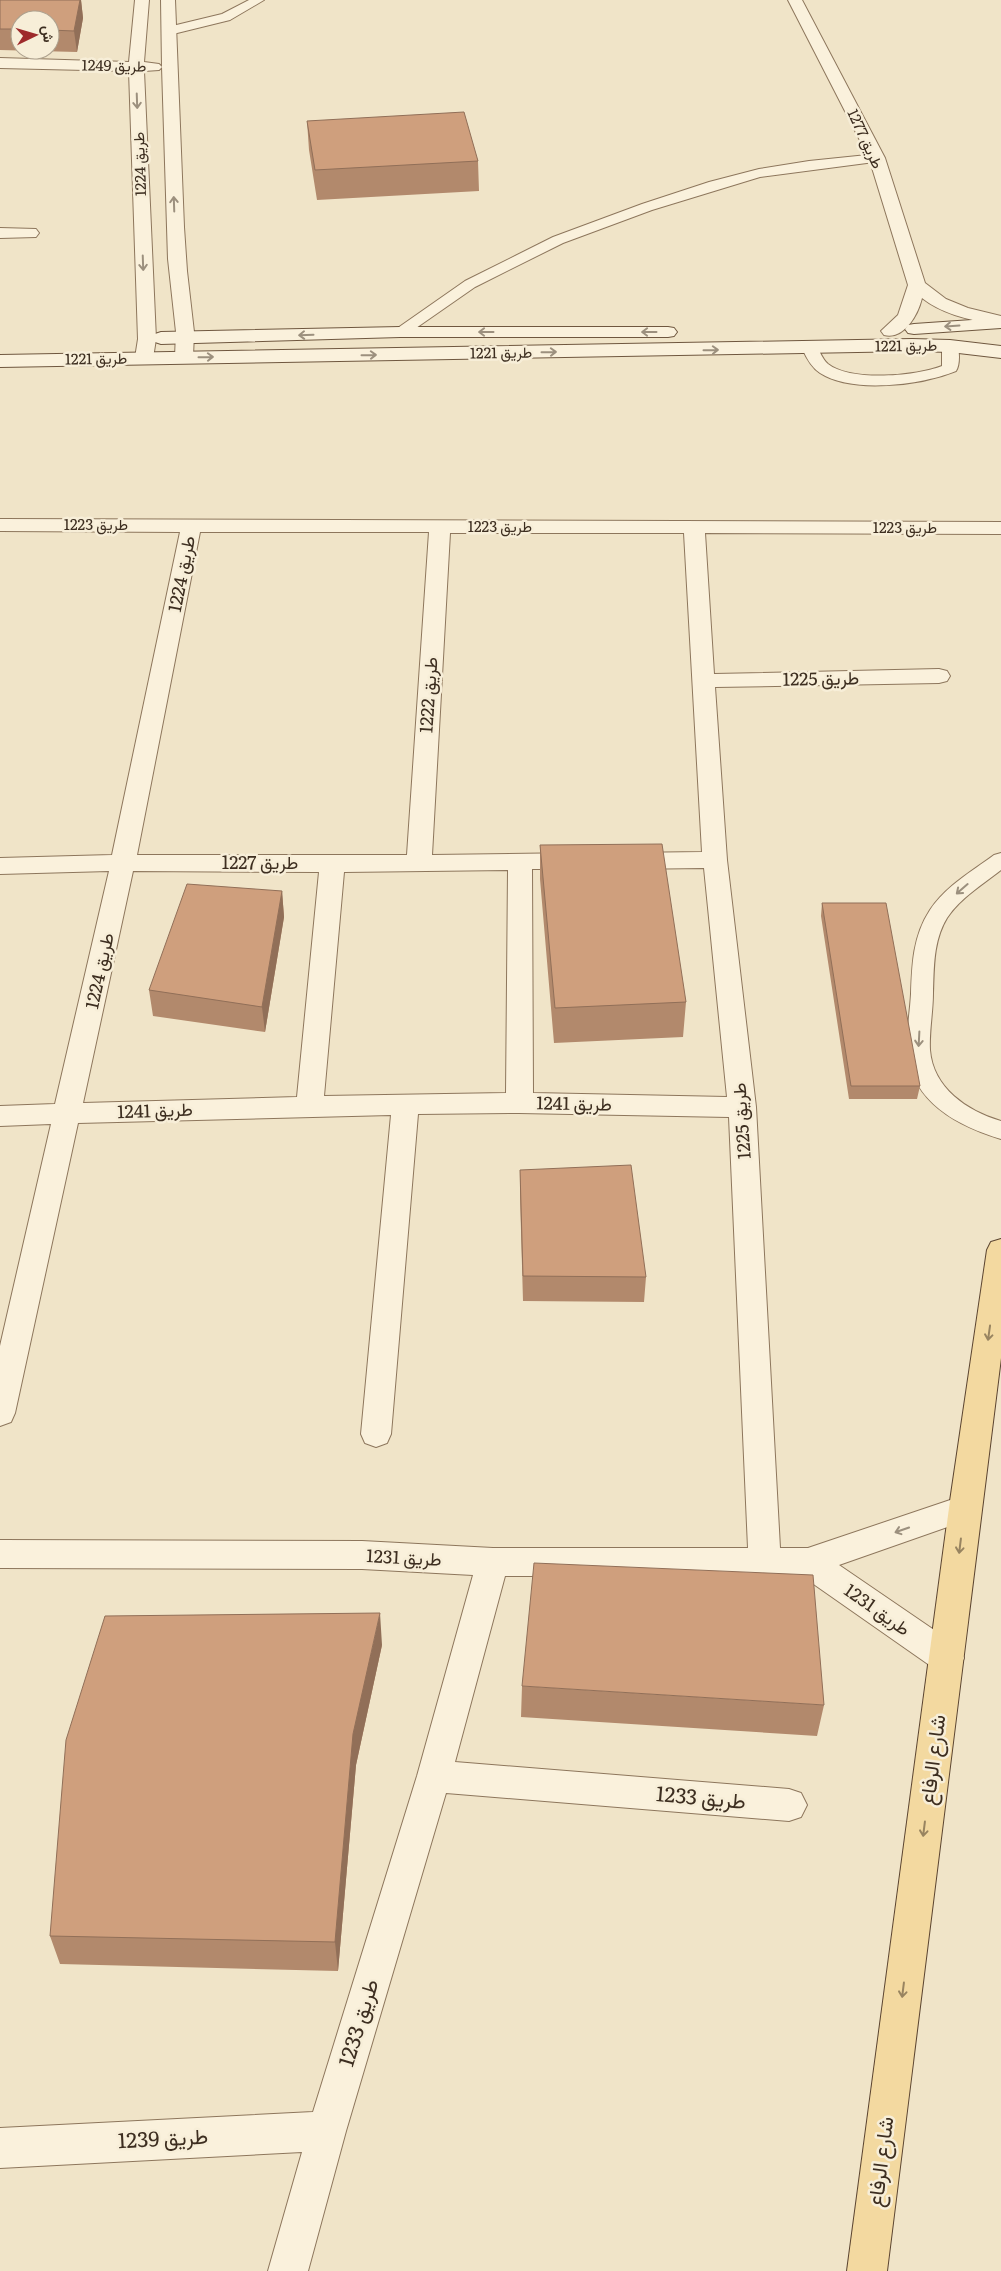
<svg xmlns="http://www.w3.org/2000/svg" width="1001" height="2271" viewBox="0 0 1001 2271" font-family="Literata,Vazirmatn,serif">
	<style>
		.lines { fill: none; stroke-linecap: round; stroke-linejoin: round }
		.lane-casing { stroke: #8d765c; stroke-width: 2 }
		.street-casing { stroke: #8d765c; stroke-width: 2 }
		.secondary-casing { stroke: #6f573f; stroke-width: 2 }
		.primary-casing { stroke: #5b4430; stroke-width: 2 }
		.lane { fill: #faf1dc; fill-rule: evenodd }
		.street { fill: #faf1dc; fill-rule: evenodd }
		.secondary { fill: #faf1dc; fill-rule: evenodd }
		.primary { fill: #f3d9a0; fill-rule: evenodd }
		.wall { fill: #b2896c; fill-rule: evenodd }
		.shaded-wall { fill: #916f58 }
		.building { fill: #cf9f7d; stroke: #916f58 }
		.oneway { stroke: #9c907e }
		.oneway2 { stroke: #988460 }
		.labels { text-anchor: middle; stroke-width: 5; stroke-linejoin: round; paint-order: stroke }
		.far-street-label { font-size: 15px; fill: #3d2e20; stroke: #f7eed8 }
		.street-label { font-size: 18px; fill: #3d2e20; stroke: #f7eed8 }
		.near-street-label { font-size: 21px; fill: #3d2e20; stroke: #f7eed8 }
	</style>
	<rect width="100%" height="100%" fill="#f0e4c8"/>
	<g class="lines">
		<!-- lane casing -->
		<g class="lane-casing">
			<path id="lane" d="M249,0H264L230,20L169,35L163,31L164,28L222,14Z
				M877,154L884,158L882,161L760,177L652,210L563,243L475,287L406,335H394L392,332L465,281L553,237L642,204L709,182L759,169L809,161Z
				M950,341L956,343C960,349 960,365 956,371C922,385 852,394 820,373C811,367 806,357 802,348L804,345H816C820,351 822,359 828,364C851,382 917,376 942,366V346L944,343Z
				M1001,853V870C982,885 960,898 947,918C933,941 934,968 933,993C933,1012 929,1031 930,1050C933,1088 967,1111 1001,1121V1139C958,1126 911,1102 908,1051C906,1032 910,1013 911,994C912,964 913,936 930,910C946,886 971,872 994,855Z"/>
		</g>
		<!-- street casing -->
		<g class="street-casing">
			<path id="street" d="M135,0H149L144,62L159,64L162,67L161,0H175L184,227L187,271L194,332L193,357L191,361L184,363L177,361L175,357L176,332L168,259L162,67L159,70L144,71L156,339L153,358L151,362L144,364L137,362L135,358L138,339L129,71L0,68V58L129,62Z
				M788,0H802L885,158L925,283L946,299L968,308L1001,316V326C973,320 945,316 922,298C918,315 904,340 884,335L881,331L898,315L908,285L869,158Z
				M0,228L36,229L39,233L36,237L0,238Z
				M0,519L1001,522V534L705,533L714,674L939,669L947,671L950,676L947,681L939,683L715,687L727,860L756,1107L780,1548H808L965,1495L976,1499L981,1508L976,1517L839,1565L959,1647L964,1658L959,1669L947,1673L935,1669L802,1576H505L455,1762L789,1789L801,1793L807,1805L801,1817L789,1821L446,1793L346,2131L308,2271H268L302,2152L0,2168V2128L313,2112L417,1776L473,1575L362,1569L0,1568V1540L362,1541L493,1548H748L729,1117L519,1113L418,1114L391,1434L387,1443L376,1447L365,1443L361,1434L391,1115L78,1123L15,1413L11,1422L0,1426V1346L51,1124L0,1126V1106L55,1104L109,871L0,874V858L112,855L180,532L0,531ZM200,532H429L407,855H137ZM450,533H684L702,852L626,853L617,855L614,861L617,867L626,869L704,868L727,1097L533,1093L532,869H578L587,867L590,861L587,855L578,853L432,855ZM508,870L506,1093L324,1096L344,872ZM133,871L319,872L297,1097L83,1103Z"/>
		</g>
		<!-- secondary casing -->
		<g class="secondary-casing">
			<path id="secondary" d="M1001,318V328L914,334L908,333L905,329L908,325L914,324Z
				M400,327H668L674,328L677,332L674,336L668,337H400L161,344L155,342L152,338L155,334L161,332Z
				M912,339L950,340L1001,346V358L950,352L912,351L0,367V355Z"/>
		</g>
		<!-- primary casing -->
		<g class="primary-casing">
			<path id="primary" d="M1001,1239V1358L887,2271H847L949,1508L987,1250L991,1242Z"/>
		</g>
		<!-- lane -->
		<use href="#lane" class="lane"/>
		<!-- street -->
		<use href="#street" class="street"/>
		<!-- secondary -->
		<use href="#secondary" class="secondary"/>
		<!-- primary -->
		<use href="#primary" class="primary"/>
	</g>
	<!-- wall -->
	<path class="wall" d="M0,0H81L83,18L77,52L0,50ZM20,20H50V50H20Z
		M307,121L478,161L479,191L317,200L309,150Z
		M540,845L686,1002L683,1037L554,1043L540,879Z
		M282,891L284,917L265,1032L153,1016L149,990Z
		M822,903L920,1086L917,1099H849L821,916Z
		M520,1170L646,1277L644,1302L523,1301L520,1195Z
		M382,1645L356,1765L338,1971L60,1964L50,1936Z
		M522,1686L824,1705L817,1736L521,1717Z"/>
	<!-- shaded-wall -->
	<path class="shaded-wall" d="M80,0H81L83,18L77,52L74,31Z
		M282,891L284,917L265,1032L262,1007Z
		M380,1613L382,1645L356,1765L338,1971L335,1942L353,1734Z"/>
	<!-- building -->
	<path class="building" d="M0,0H80L74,31L50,30V20H20V29H0Z
		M464,112L478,161L315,170L307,121Z
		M662,844L686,1002L555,1008L540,845Z
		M187,884L282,891L262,1007L149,990Z
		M822,903H886L920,1086H851Z
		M631,1165L646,1277L523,1276L520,1170Z
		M534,1563L813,1575L824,1705L522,1686Z
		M380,1613L353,1734L335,1942L50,1936L66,1740L105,1616Z"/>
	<!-- one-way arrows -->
	<defs><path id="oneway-shaft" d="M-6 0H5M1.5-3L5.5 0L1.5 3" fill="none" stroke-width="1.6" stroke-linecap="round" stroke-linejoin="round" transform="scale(1.25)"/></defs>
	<g class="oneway">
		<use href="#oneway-shaft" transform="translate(137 101) rotate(88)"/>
		<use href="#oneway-shaft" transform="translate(174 204) rotate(-92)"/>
		<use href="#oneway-shaft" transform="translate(143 263) rotate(88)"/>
		<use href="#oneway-shaft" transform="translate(952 326) rotate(176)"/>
		<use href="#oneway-shaft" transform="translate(486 332) rotate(180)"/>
		<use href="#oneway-shaft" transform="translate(649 332) rotate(180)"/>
		<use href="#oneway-shaft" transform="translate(306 335) rotate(178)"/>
		<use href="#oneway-shaft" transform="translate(711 350) rotate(-1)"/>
		<use href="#oneway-shaft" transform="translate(549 352) rotate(-1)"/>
		<use href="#oneway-shaft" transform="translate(369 355) rotate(-1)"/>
		<use href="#oneway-shaft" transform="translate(206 357) rotate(-1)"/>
		<use href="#oneway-shaft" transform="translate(962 889) rotate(139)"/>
		<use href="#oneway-shaft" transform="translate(919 1039) rotate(93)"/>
		<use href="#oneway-shaft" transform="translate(902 1530) rotate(161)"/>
	</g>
	<g class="oneway2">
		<use href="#oneway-shaft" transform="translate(989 1333) rotate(98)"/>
		<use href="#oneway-shaft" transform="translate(960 1546) rotate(97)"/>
		<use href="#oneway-shaft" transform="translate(924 1829) rotate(97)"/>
		<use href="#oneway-shaft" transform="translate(903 1990) rotate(97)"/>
	</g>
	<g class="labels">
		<!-- far-street labels -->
		<g class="far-street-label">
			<text transform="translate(114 66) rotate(1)" y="5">طريق 1249</text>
			<text transform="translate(865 139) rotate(65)" y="5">طريق 1277</text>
			<text transform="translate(140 164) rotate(-92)" y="5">طريق 1224</text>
			<text transform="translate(906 346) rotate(-1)" y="5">طريق 1221</text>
			<text transform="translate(501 353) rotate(-1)" y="5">طريق 1221</text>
			<text transform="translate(96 359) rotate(-1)" y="5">طريق 1221</text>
			<text x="96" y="530">طريق 1223</text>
			<text x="500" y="532">طريق 1223</text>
			<text x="905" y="533">طريق 1223</text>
		</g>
		<!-- street labels -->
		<g class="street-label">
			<text transform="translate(182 574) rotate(-79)" y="6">طريق 1224</text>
			<text transform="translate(821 679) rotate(-1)" y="6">طريق 1225</text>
			<text transform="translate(429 695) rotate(-86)" y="6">طريق 1222</text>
			<text x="260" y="869">طريق 1227</text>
			<text transform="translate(100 971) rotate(-78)" y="6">طريق 1224</text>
			<text transform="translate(574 1104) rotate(1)" y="6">طريق 1241</text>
			<text transform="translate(155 1111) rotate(-2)" y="6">طريق 1241</text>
			<text transform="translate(742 1121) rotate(-94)" y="6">طريق 1225</text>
			<text transform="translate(404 1558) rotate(3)" y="6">طريق 1231</text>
			<text transform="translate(877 1610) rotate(35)" y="6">طريق 1231</text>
		</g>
		<!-- near-street labels -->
		<g class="near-street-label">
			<text transform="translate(933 1760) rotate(-83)" y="7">شارع الرفاع</text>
			<text transform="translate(701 1798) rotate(5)" y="7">طريق 1233</text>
			<text transform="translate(359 2023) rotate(-73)" y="7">طريق 1233</text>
			<text transform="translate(163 2139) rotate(-3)" y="7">طريق 1239</text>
			<text transform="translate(881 2162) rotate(-83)" y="7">شارع الرفاع</text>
		</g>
	</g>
	<!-- north arrow -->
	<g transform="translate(35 35) rotate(85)"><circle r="24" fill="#f7eed8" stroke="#ada18e"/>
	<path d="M0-4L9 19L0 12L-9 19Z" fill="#9e2a2b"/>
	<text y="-8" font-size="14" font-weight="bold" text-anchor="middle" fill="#3d2e20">ش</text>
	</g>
</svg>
